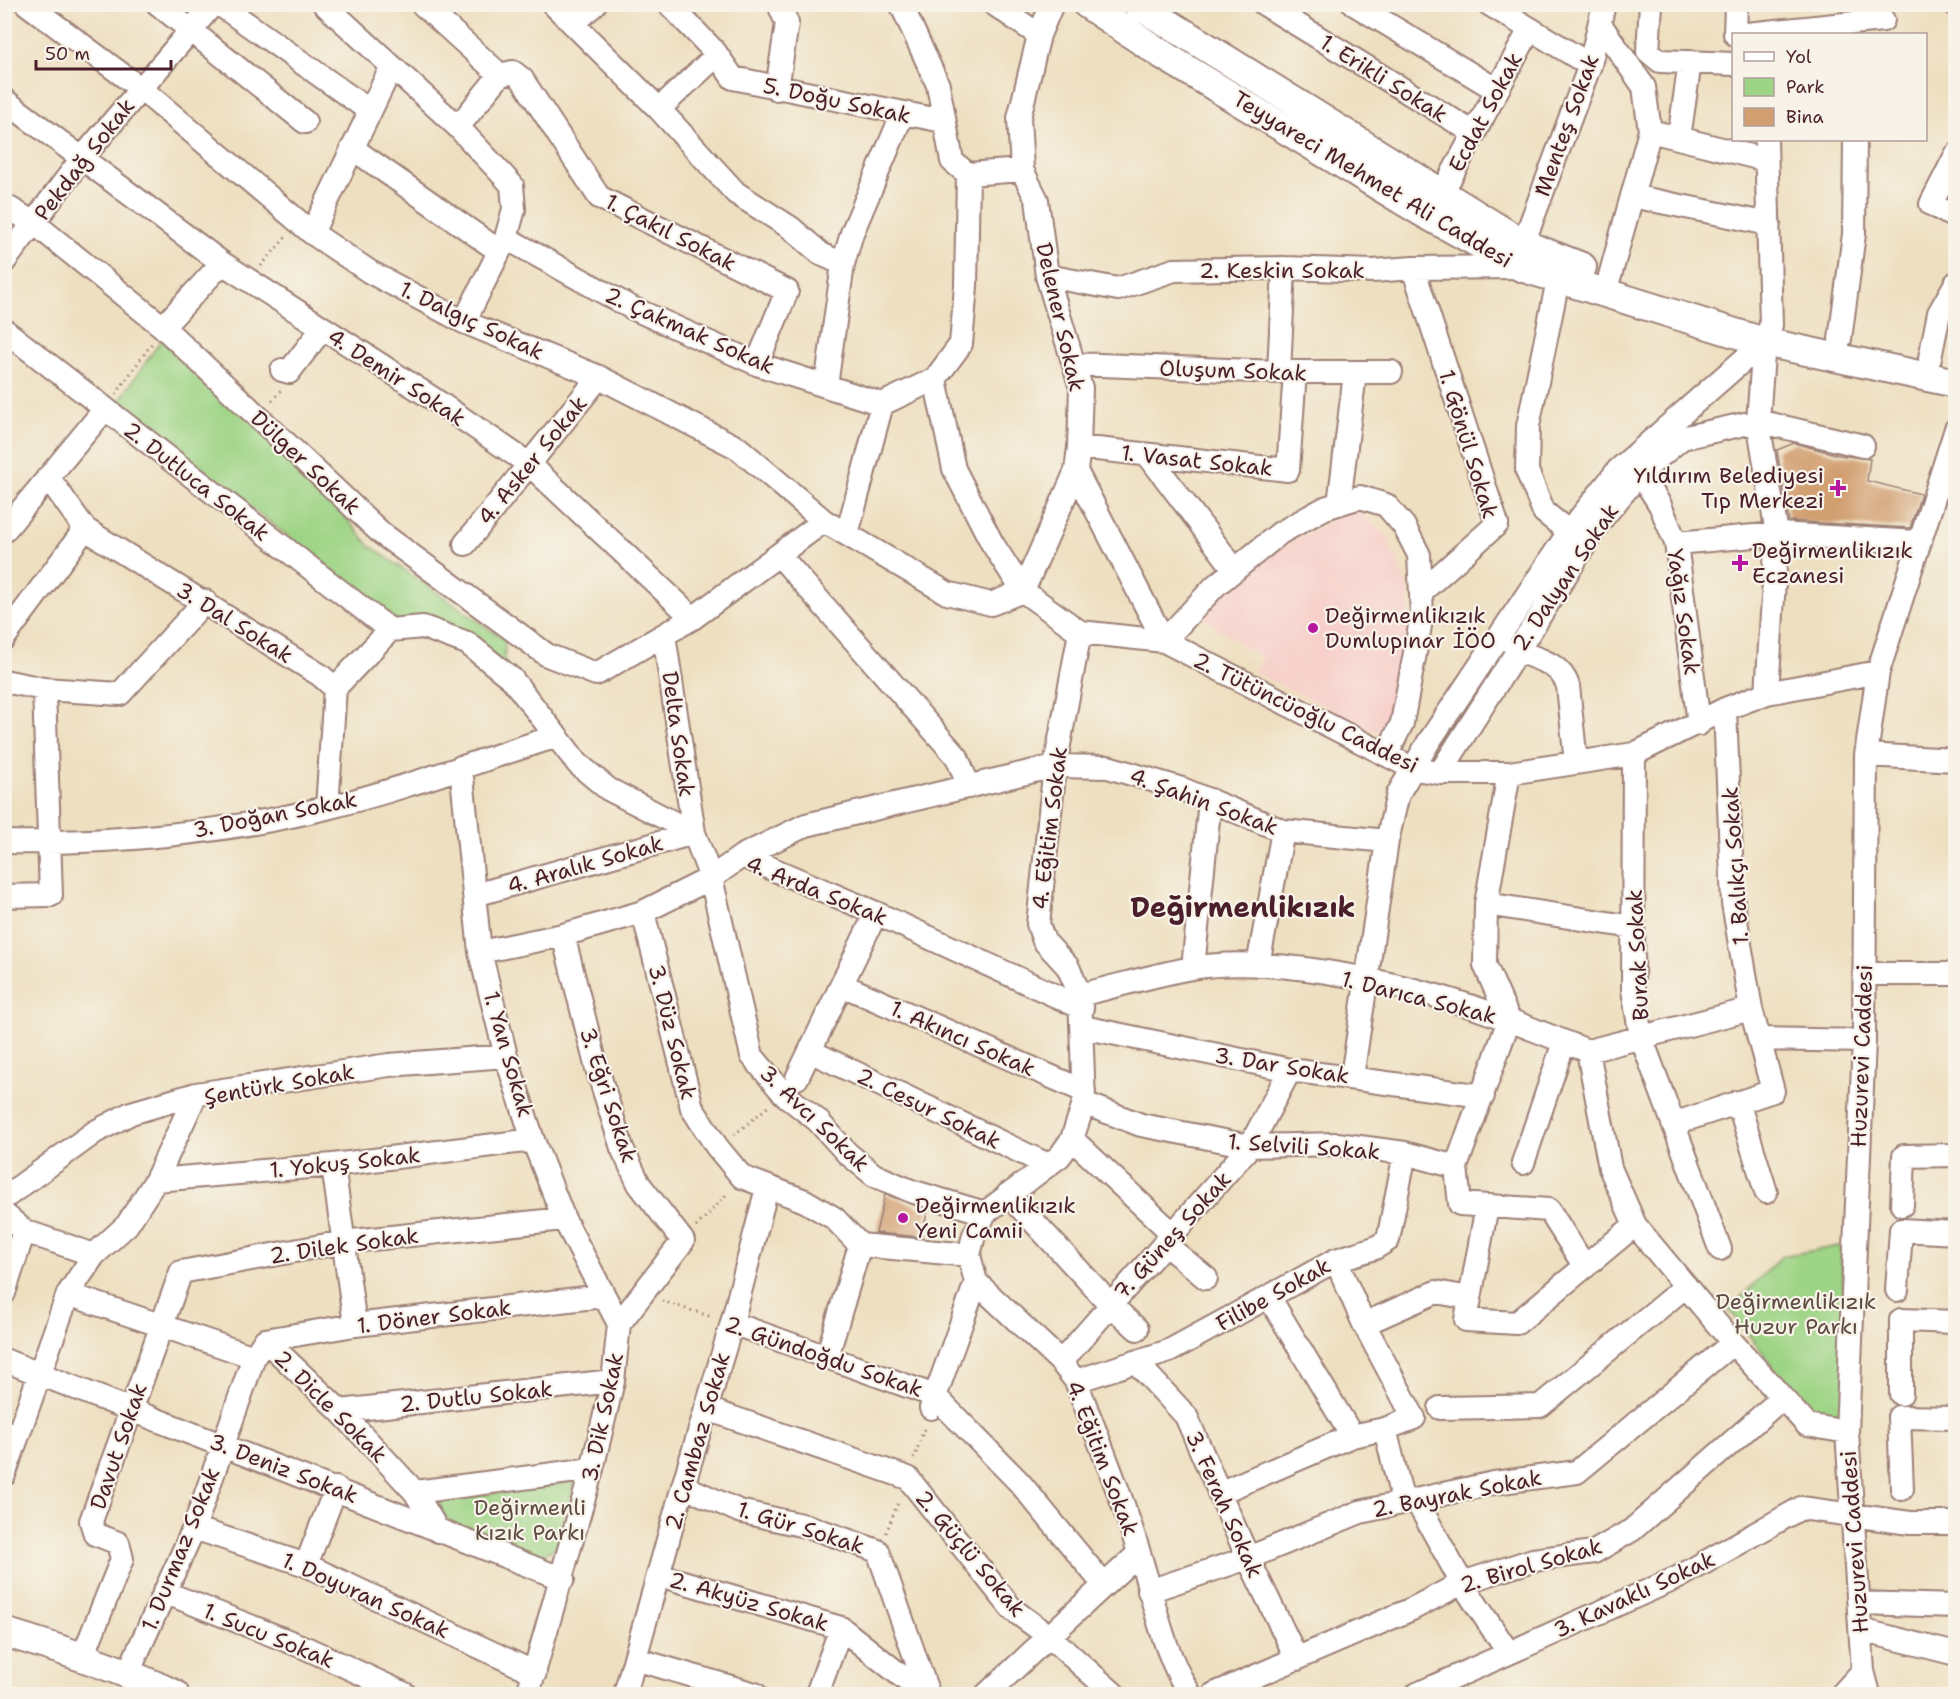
<svg xmlns="http://www.w3.org/2000/svg" width="1960" height="1699" viewBox="0 0 1960 1699" font-family="'Shantell Sans',sans-serif">
	<style>
		.built { fill: #f7d0cb }
		.green { fill: #9ed485; stroke: #747a58; stroke-width: 1.5 }
		.building { fill: #d29f71 }
		.lines { fill: none; stroke-linecap: round; stroke-linejoin: round }
		.minor-casing { stroke: #9c7f76; stroke-width: 26 }
		.major-casing { stroke: #9c7f76; stroke-width: 32 }
		.path { stroke: #9c7f76; stroke-width: 3; stroke-dasharray: 1.5 4.5; stroke-linecap: butt }
		.minor { stroke: #fff; stroke-width: 22 }
		.major { stroke: #fff; stroke-width: 28 }
		.poi-dot { fill: #b5179e; stroke: #f7f3e8; stroke-width: 2 }
		.labels { text-anchor: middle; stroke-width: 4.5; stroke-linejoin: round; paint-order: stroke }
		.street-label { font-size: 22px; fill: #4a1f2b; stroke: #f7f3e8 }
		.poi-label { font-size: 22px; fill: #4a1f2b; stroke: #f7f3e8; text-anchor: start }
		.park-label { font-size: 22px; fill: #5f4c42; stroke: #f7f3e8 }
		.district-label { font-size: 28px; font-weight: bold; fill: #4a1f2b; stroke: #f7f3e8 }
	</style>
	<rect width="100%" height="100%" fill="#f7f3e8"/>
	<filter id="ink" filterUnits="userSpaceOnUse"><feTurbulence type="fractalNoise" baseFrequency=".0167" numOctaves="2"/><feDisplacementMap in="SourceGraphic" scale="12" xChannelSelector="R" yChannelSelector="G"/><feConvolveMatrix kernelMatrix="1 2 1 2 8 2 1 2 1" color-interpolation-filters="sRGB"/></filter>
	<filter id="wash" filterUnits="userSpaceOnUse"><feTurbulence type="fractalNoise" baseFrequency=".008" numOctaves="4" result="noise"/><feDisplacementMap in="SourceGraphic" scale="24" xChannelSelector="R" yChannelSelector="G"/><feGaussianBlur stdDeviation="1.35" result="paint"/><feColorMatrix in="noise" values="0 0 0 0 0 0 0 0 0 0 0 0 0 0 0 0 0 1.4 0 .05"/><feComposite in="paint" operator="in"/></filter>
	<g filter="url(#wash)">
		<rect width="100%" height="100%" fill="#eedfc0"/>
		<!-- built -->
		<path class="built" d="M1356,507L1386,535L1409,590L1408,639L1396,699L1379,733L1254,672L1262,658L1200,616L1261,558Z"/>
		<!-- green -->
		<path class="green" d="M162,339L316,483L369,545L505,640L504,665L395,619L117,404Z
			M1840,1246L1850,1367L1847,1432L1807,1425L1772,1365L1729,1309L1782,1256Z
			M574,1482L557,1547L539,1557L451,1526L437,1501Z"/>
		<g id="blocks">
			<!-- building -->
			<path class="building" d="M1794,443L1839,455L1870,459L1867,481L1921,494L1910,528L1789,521L1777,450Z
				M885,1194L928,1210L921,1237L876,1233Z"/>
		</g>
	</g>
	<g filter="url(#ink)">
		<use href="#blocks" fill-opacity="0" stroke="#9c7f76" stroke-width="1.5"/>
		<g class="lines">
			<!-- minor casing -->
			<g class="minor-casing">
				<path id="minor" d="M27,4L140,88L312,233L370,272L464,322L599,377L738,448L824,521L947,593L991,604L1023,591L1076,471L1079,447L1081,388L1047,276L1037,200L1022,170L1019,118L1039,35L1052,4
					M158,4L305,122
					M219,4L370,111
					M324,4L458,127L512,185L514,209L506,238L630,307L757,364L882,404
					M422,4L500,75L513,72L522,79L599,197L787,291L757,364
					M553,4L659,109L736,193L791,228L821,254L843,264L852,233L902,115
					M669,4L715,52L733,78L943,121
					M901,4L938,85L952,161L968,174L1022,170
					M994,4L1039,35
					M1264,4L1474,133
					M1354,4L1497,90
					M1489,4L1590,65
					M1651,4L1648,51L1660,61L1734,64
					M1955,4L1956,5
					M573,24L595,4
					M1600,24L1644,87L1650,131L1766,160
					M1735,34L1736,4
					M1747,34L1883,20
					M777,89L787,23L780,7L784,4
					M4,100L222,263L435,400L529,464L693,618
					M659,109L717,55
					M458,127L500,75
					M1679,138L1690,62
					M352,148L499,251
					M1956,155L1931,204L1956,218
					M1441,195L1530,29
					M1632,196L1769,224
					M4,205L34,223L163,327L381,533L547,655L596,674L693,618L824,521
					M312,233L391,68
					M1523,244L1590,65L1604,4
					M4,262L83,157L213,4
					M1413,268L1497,524L1421,592
					M1047,276L1118,289L1174,270L1284,268L1373,271L1413,268L1521,267
					M1610,276L1650,131
					M1558,280L1528,426L1527,471L1544,512L1569,532
					M464,322L505,240
					M163,327L222,263
					M4,330L390,630
					M1840,339L1854,234L1855,140
					M1930,358L1939,313L1956,283
					M1075,364L1279,372H1391
					M282,370L289,372L322,329
					M1279,372L1284,268
					M935,379L954,469L992,543L1023,591L1080,632L1164,641L1414,769L1440,773H1509L1634,754L1725,709L1767,693L1878,672
					M826,386L843,264
					M1079,447L1288,470L1295,372
					M1148,455L1235,570
					M1076,471L1164,641L1215,586L1280,533L1325,508L1360,497L1386,505L1404,526L1419,555L1422,615L1402,723L1387,754
					M1640,473L1660,505L1676,543L1699,724
					M48,477L85,529L320,675L335,688L327,808
					M1339,504L1355,373
					M4,531L105,409
					M847,534L882,404L935,379L961,344L966,286L968,174
					M1676,543L1777,534L1919,542
					M465,544L599,377
					M780,556L957,757L969,787
					M1080,632L1055,766L1038,924L1044,941L1068,967L1080,995L1084,1103L1072,1139L1060,1156L985,1213L974,1235L969,1255L976,1282L1061,1362L1076,1381C1097,1438 1122,1495 1139,1553C1154,1600 1163,1653 1190,1694
					M4,638L85,529
					M1515,650C1536,659 1560,662 1568,686L1576,763
					M4,681L44,689L120,694L205,601
					M335,688L390,630L423,627L467,643L512,679L578,764L608,789L694,833L711,878L752,1056L784,1094L817,1120L847,1153L874,1175L911,1191L985,1213
					M1767,693L1777,534L1758,421L1863,446
					M1634,754L1633,990L1641,1037L1720,1249
					M1866,755L1956,760
					M461,767L480,952L506,1056L533,1140L564,1219L619,1324
					M1440,773L1600,521L1640,473L1682,438L1758,421L1764,342
					M1509,773L1486,904L1485,965L1509,1020
					M4,842C110,844 224,833 326,808C404,789 481,760 557,736
					M742,856L876,913L1082,1008
					M475,895L694,833L664,635
					M4,896L51,895L44,689
					M1486,904L1633,927
					M643,912L692,1108L717,1147L742,1177L805,1201L834,1218L860,1245L969,1255
					M480,952L563,935L643,912L711,878L742,856L806,825L1055,766L1108,767L1182,789L1283,831L1387,841L1398,794L1428,743L1569,532L1618,470L1764,342L1771,325L1766,140
					M1258,965L1283,831
					M1193,968L1210,800
					M1864,974H1956
					M842,985L1084,1091
					M1080,995C1117,986 1154,975 1192,968C1280,953 1426,988 1509,1020
					M1083,1027L1290,1070L1483,1096
					M1759,1039L1864,1041
					M810,1051L1048,1165
					M1588,1051L1610,1168L1635,1225L1733,1343L1807,1425L1847,1432
					M1352,1077L1387,841
					M797,1078L876,913
					M1738,1102L1766,1192
					M1084,1103L1141,1125L1250,1146L1337,1144L1405,1153L1456,1167L1509,1020L1588,1051L1751,1009
					M1673,1124L1773,1091L1751,1009L1733,903L1725,709
					M1072,1139L1174,1235
					M1523,1163L1564,1042
					M333,1165L355,1325
					M1456,1167L1460,1204L1549,1210L1585,1267
					M156,1180L333,1165L533,1140
					M1008,1194L1110,1304L1137,1329
					M4,1198L95,1132L131,1113L196,1094
					M1902,1205L1904,1156L1956,1155
					M1487,1206L1466,1320L1517,1323L1635,1225
					M4,1214L24,1231L94,1255L127,1225L156,1180L196,1094L389,1065L506,1056
					M1166,1245L1206,1278
					M1897,1290L1901,1230L1956,1233
					M4,1293L24,1231
					M68,1294L254,1357L265,1340L340,1411L415,1492L438,1531
					M1269,1297L1352,1436
					M732,1323L935,1396L1020,1483L1104,1585
					M1364,1324L1436,1292L1470,1298
					M265,1340L355,1325L603,1296
					M827,1357L860,1245
					M4,1360L563,1579
					M1061,1362L1250,1146L1290,1070
					M1136,1362L1186,1416L1248,1558L1297,1659
					M1076,1381L1169,1351L1336,1260L1375,1248L1388,1240L1405,1153
					M1901,1394V1320L1956,1322
					M931,1408L976,1282
					M1440,1408L1540,1406L1686,1286
					M707,1409L908,1478L1012,1609L1050,1637L1114,1694
					M340,1411L613,1381
					M1385,1429L1403,1502
					M4,1475L68,1294L94,1255
					M683,1486L739,1511L810,1527L878,1551L928,1694
					M1902,1489L1899,1417L1956,1418
					M415,1492L592,1469
					M1219,1493L1352,1436L1385,1429L1414,1418L1364,1324L1336,1260
					M1416,1500L1462,1583L1508,1652
					M194,1528L306,1565L535,1673
					M306,1565L336,1488
					M659,1575L841,1628L924,1694
					M1149,1591L1248,1558L1360,1512L1494,1483L1577,1472L1733,1343
					M164,1592L308,1649L405,1694
					M1859,1603L1956,1606
					M1861,1630L1956,1654
					M83,1656L122,1559L118,1543L95,1534L91,1521L181,1272L343,1242L564,1219
					M635,1659L755,1694
					M128,1673L194,1528L254,1357
					M528,1694L592,1469L613,1381L619,1324L683,1241L639,1184L622,1148L596,1065L563,935
					M625,1694L683,1486L732,1323L767,1188
					M817,1694L841,1628
					M987,1694L1139,1553
					M1214,1694L1412,1609L1462,1583L1533,1560L1594,1552L1632,1530L1782,1398
					M1417,1694L1679,1577L1801,1508L1910,1523H1956
					M1842,1694L1863,1671
					M1869,1694L1863,1671L1847,1432L1864,1041L1866,755L1878,672L1956,429"/>
			</g>
			<!-- major casing -->
			<g class="major-casing">
				<path id="major" d="M1087,4L1163,55L1422,212L1521,267L1764,342L1956,383
					M1137,4L1523,244L1582,267
					M4,1632C63,1650 119,1668 174,1694"/>
			</g>
			<!-- path -->
			<path class="path" d="M261,266L286,237
				M116,394L152,343
				M272,401L281,390
				M734,1135L770,1105
				M696,1227L729,1192
				M662,1301L712,1317
				M914,1459L925,1426
				M886,1533L899,1500"/>
			<!-- minor -->
			<use href="#minor" class="minor"/>
			<!-- major -->
			<use href="#major" class="major"/>
		</g>
	</g>
	<!-- markers -->
	<g class="poi-dot">
		<path d="M1835 479h6v6h6v6h-6v6h-6v-6h-6v-6h6z"/>
		<path d="M1737 554h6v6h6v6h-6v6h-6v-6h-6v-6h6z"/>
		<circle cx="1313" cy="628" r="6"/>
		<circle cx="903" cy="1218" r="6"/>
	</g>
	<g class="labels">
		<!-- street labels -->
		<g class="street-label">
			<text transform="translate(1384 78) rotate(32)" y="8">1. Erikli Sokak</text>
			<text transform="translate(837 100) rotate(12)" y="8">5. Doğu Sokak</text>
			<text transform="translate(1485 112) rotate(-62)" y="8">Ecdat Sokak</text>
			<text transform="translate(1566 125) rotate(-70)" y="8">Menteş Sokak</text>
			<text transform="translate(84 159) rotate(-52)" y="8">Pekdağ Sokak</text>
			<text transform="translate(1373 179) rotate(31)" y="8">Teyyareci Mehmet Ali Caddesi</text>
			<text transform="translate(671 232) rotate(27)" y="8">1. Çakıl Sokak</text>
			<text x="1282" y="278">2. Keskin Sokak</text>
			<text transform="translate(1061 317) rotate(77)" y="8">Delener Sokak</text>
			<text transform="translate(472 320) rotate(25)" y="8">1. Dalgıç Sokak</text>
			<text transform="translate(690 330) rotate(24)" y="8">2. Çakmak Sokak</text>
			<text transform="translate(1233 370) rotate(2)" y="8">Oluşum Sokak</text>
			<text transform="translate(397 377) rotate(33)" y="8">4. Demir Sokak</text>
			<text transform="translate(1469 444) rotate(73)" y="8">1. Gönül Sokak</text>
			<text transform="translate(532 460) rotate(-51)" y="8">4. Asker Sokak</text>
			<text transform="translate(1197 460) rotate(6)" y="8">1. Vasat Sokak</text>
			<text transform="translate(306 462) rotate(43)" y="8">Dülger Sokak</text>
			<text transform="translate(197 481) rotate(38)" y="8">2. Dutluca Sokak</text>
			<text transform="translate(1565 577) rotate(-56)" y="8">2. Dalyan Sokak</text>
			<text transform="translate(1684 612) rotate(82)" y="8">Yağız Sokak</text>
			<text transform="translate(235 622) rotate(32)" y="8">3. Dal Sokak</text>
			<text transform="translate(1306 712) rotate(26)" y="8">2. Tütüncüoğlu Caddesi</text>
			<text transform="translate(679 734) rotate(82)" y="8">Delta Sokak</text>
			<text transform="translate(1204 801) rotate(20)" y="8">4. Şahin Sokak</text>
			<text transform="translate(275 814) rotate(-11)" y="8">3. Doğan Sokak</text>
			<text transform="translate(1049 828) rotate(-83)" y="8">4. Eğitim Sokak</text>
			<text transform="translate(585 864) rotate(-16)" y="8">4. Aralık Sokak</text>
			<text transform="translate(1735 866) rotate(-94)" y="8">1. Balıkçı Sokak</text>
			<text transform="translate(817 890) rotate(22)" y="8">4. Arda Sokak</text>
			<text transform="translate(1637 955) rotate(-93)" y="8">Burak Sokak</text>
			<text transform="translate(1419 997) rotate(14)" y="8">1. Darıca Sokak</text>
			<text transform="translate(673 1032) rotate(76)" y="8">3. Düz Sokak</text>
			<text transform="translate(963 1038) rotate(24)" y="8">1. Akıncı Sokak</text>
			<text transform="translate(509 1054) rotate(74)" y="8">1. Yan Sokak</text>
			<text transform="translate(1861 1056) rotate(-88)" y="8">Huzurevi Caddesi</text>
			<text transform="translate(1282 1065) rotate(9)" y="8">3. Dar Sokak</text>
			<text transform="translate(279 1084) rotate(-10)" y="8">Şentürk Sokak</text>
			<text transform="translate(609 1095) rotate(72)" y="8">3. Eğri Sokak</text>
			<text transform="translate(929 1108) rotate(26)" y="8">2. Cesur Sokak</text>
			<text transform="translate(815 1118) rotate(44)" y="8">3. Avcı Sokak</text>
			<text transform="translate(1304 1146) rotate(4)" y="8">1. Selvili Sokak</text>
			<text transform="translate(345 1162) rotate(-6)" y="8">1. Yokuş Sokak</text>
			<text transform="translate(1172 1235) rotate(-48)" y="8">7. Güneş Sokak</text>
			<text transform="translate(344 1245) rotate(-8)" y="8">2. Dilek Sokak</text>
			<text transform="translate(1273 1294) rotate(-29)" y="8">Filibe Sokak</text>
			<text transform="translate(434 1316) rotate(-7)" y="8">1. Döner Sokak</text>
			<text transform="translate(824 1356) rotate(19)" y="8">2. Gündoğdu Sokak</text>
			<text transform="translate(476 1396) rotate(-6)" y="8">2. Dutlu Sokak</text>
			<text transform="translate(331 1406) rotate(45)" y="8">2. Dicle Sokak</text>
			<text transform="translate(602 1417) rotate(-78)" y="8">3. Dik Sokak</text>
			<text transform="translate(697 1441) rotate(-74)" y="8">2. Cambaz Sokak</text>
			<text transform="translate(118 1446) rotate(-71)" y="8">Davut Sokak</text>
			<text transform="translate(1103 1458) rotate(69)" y="8">4. Eğitim Sokak</text>
			<text transform="translate(284 1468) rotate(21)" y="8">3. Deniz Sokak</text>
			<text transform="translate(1457 1493) rotate(-11)" y="8">2. Bayrak Sokak</text>
			<text transform="translate(1225 1504) rotate(66)" y="8">3. Ferah Sokak</text>
			<text transform="translate(801 1527) rotate(17)" y="8">1. Gür Sokak</text>
			<text transform="translate(1854 1542) rotate(-94)" y="8">Huzurevi Caddesi</text>
			<text transform="translate(180 1549) rotate(-68)" y="8">1. Durmaz Sokak</text>
			<text transform="translate(971 1553) rotate(50)" y="8">2. Güçlü Sokak</text>
			<text transform="translate(1531 1565) rotate(-16)" y="8">2. Birol Sokak</text>
			<text transform="translate(1634 1594) rotate(-25)" y="8">3. Kavaklı Sokak</text>
			<text transform="translate(366 1595) rotate(24)" y="8">1. Doyuran Sokak</text>
			<text transform="translate(749 1601) rotate(16)" y="8">2. Akyüz Sokak</text>
			<text transform="translate(269 1635) rotate(22)" y="8">1. Sucu Sokak</text>
		</g>
		<!-- poi labels -->
		<g class="poi-label">
			<text x="1824" y="483" text-anchor="end">Yıldırım Belediyesi<tspan x="1824" dy="25">Tıp Merkezi</tspan></text>
			<text x="1752" y="558">Değirmenlikızık<tspan x="1752" dy="25">Eczanesi</tspan></text>
			<text x="1325" y="623">Değirmenlikızık<tspan x="1325" dy="25">Dumlupınar İÖO</tspan></text>
			<text x="915" y="1213">Değirmenlikızık<tspan x="915" dy="25">Yeni Camii</tspan></text>
		</g>
		<!-- park labels -->
		<g class="park-label">
			<text x="1796" y="1309">Değirmenlikızık<tspan x="1796" dy="25">Huzur Parkı</tspan></text>
			<text x="530" y="1515">Değirmenli<tspan x="530" dy="25">Kızık Parkı</tspan></text>
		</g>
		<!-- district labels -->
		<g class="district-label">
			<text x="1243" y="917">Değirmenlikızık</text>
		</g>
	</g>
	<!-- margin -->
	<rect width="1960" height="1699" fill="none" stroke="#f7f3e8" stroke-width="24"/>
	<!-- legend -->
	<rect x="1732" y="33" width="195" height="108" fill="#f7f3e8" stroke="#b29e9c" stroke-width="1.5"/>
	<rect x="1744" y="52" width="30" height="9" fill="#ffffff" stroke="#b29e9c" stroke-width="1.5"/>
	<text x="1786" y="63" font-size="18" fill="#4a1f2b">Yol</text>
	<rect x="1744" y="78" width="30" height="18" fill="#9ed485" stroke="#b29e9c" stroke-width="1.5"/>
	<text x="1786" y="93" font-size="18" fill="#4a1f2b">Park</text>
	<rect x="1744" y="108" width="30" height="18" fill="#d29f71" stroke="#b29e9c" stroke-width="1.5"/>
	<text x="1786" y="123" font-size="18" fill="#4a1f2b">Bina</text>
	<!-- scale -->
	<path d="M36 60v9h135v-9" fill="none" stroke="#4a1f2b" stroke-width="3"/>
	<text x="45" y="60" font-size="18" fill="#4a1f2b" stroke="#f7f3e8" stroke-width="4.5" paint-order="stroke">50 m</text>
</svg>
